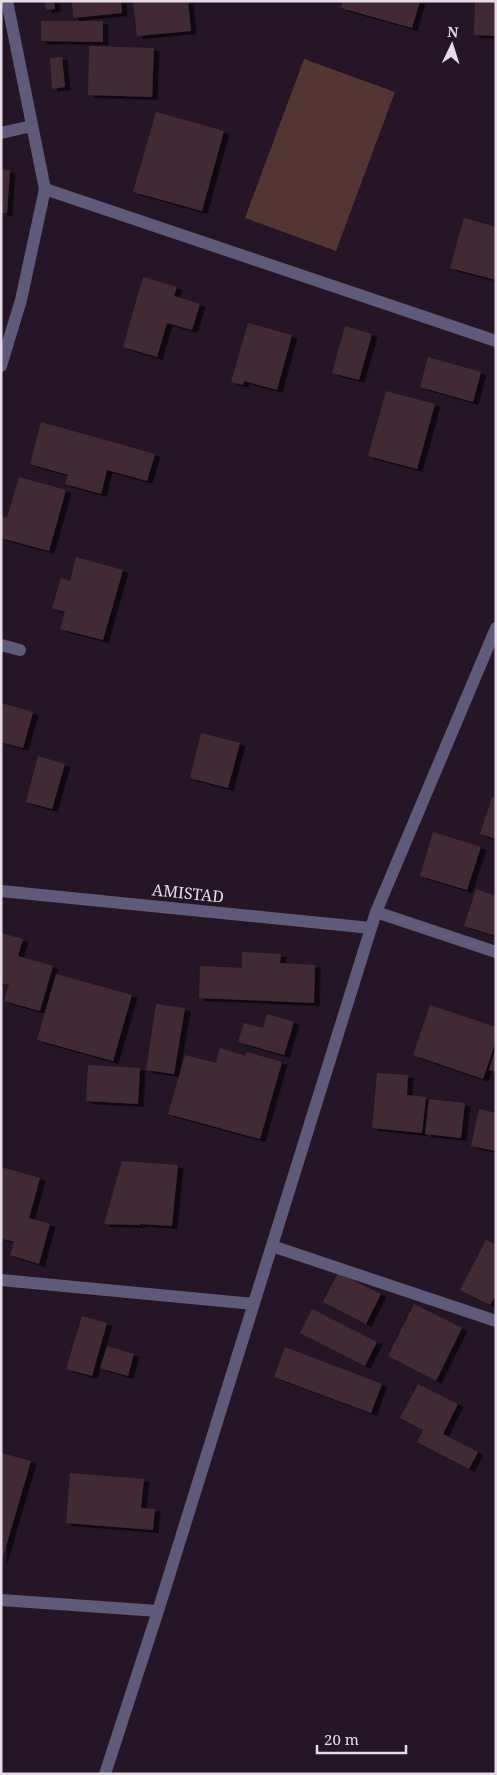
<svg xmlns="http://www.w3.org/2000/svg" width="497" height="1775" viewBox="0 0 497 1775" font-family="'Noto Serif',serif">
	<style>
		.green { fill: #533534 }
		.building { fill: #432a35; filter: url(#shadow) }
		.lines { fill: none; stroke-linecap: round; stroke-linejoin: round }
		.minor { stroke: #5f5a79; stroke-width: 12 }
		.labels { text-anchor: middle; stroke-width: 4; stroke-linejoin: round; paint-order: stroke }
		.street-label { font-size: 16px; fill: #e6dbe7; stroke: #251527 }
	</style>
	<defs>
		<filter id="shadow"><feDropShadow dx="5.5" dy="3" stdDeviation="0" flood-color="#0009"/></filter>
	</defs>
	<rect width="100%" height="100%" fill="#251527"/>
	<!-- green -->
	<path class="green" d="M304,59L395,92L336,251L245,218Z"/>
	<!-- building -->
	<path class="building" d="M45,1H54L55,9L46,10Z
		M72,1H121L122,13L73,18Z
		M133,1H188L191,31L137,36Z
		M343,1H420L412,28L341,8Z
		M475,1H496V36L474,35Z
		M41,21H103V42L41,41Z
		M89,46L154,48L152,97L88,95Z
		M62,57L65,87L52,89L50,58Z
		M156,112L224,131L202,211L133,192Z
		M1,169L10,170L7,213H1Z
		M464,218L496,227V280L450,268Z
		M143,277L177,287L174,296L200,304L192,330L167,323L157,357L123,347Z
		M248,323L292,335L277,390L244,381L243,385L231,382Z
		M345,326L372,334L359,380L332,373Z
		M428,357L481,372L473,402L420,387Z
		M386,391L435,404L417,469L368,456Z
		M41,422L155,454L147,481L107,470L101,494L65,484L68,475L30,464Z
		M19,477L66,490L49,551L1,538V516L7,518Z
		M76,557L123,570L103,640L60,629L65,612L52,608L61,578L70,581Z
		M1,703L33,712L23,748L1,742Z
		M201,733L240,743L228,788L190,778Z
		M38,756L65,764L52,809L26,802Z
		M492,797L496,798V839L480,834Z
		M433,832L481,847L467,890L420,876Z
		M476,889L496,896V936L464,926Z
		M1,933L23,939L18,956L53,966L40,1011L4,1001L9,985L1,983Z
		M242,952L281,954L280,963L315,965L314,1003L199,998L200,966L242,968Z
		M56,974L132,995L113,1061L37,1040Z
		M156,1004L185,1008L174,1074L146,1070Z
		M430,1005L496,1027V1041L483,1079L413,1055Z
		M267,1014L294,1022L284,1055L238,1042L244,1023L263,1028Z
		M220,1048L245,1056L247,1052L282,1062L260,1139L168,1114L185,1055L216,1063Z
		M495,1050H496V1072L489,1070Z
		M88,1065L140,1068L138,1104L86,1101Z
		M377,1073L408,1075L407,1095L426,1097L422,1133L372,1128Z
		M429,1099L465,1103L461,1138L425,1134Z
		M479,1109L496,1113V1151L471,1146Z
		M122,1161L178,1165L172,1226L140,1224V1225L104,1224Z
		M1,1167L40,1178L29,1218L50,1224L39,1264L10,1255L14,1242L1,1238Z
		M486,1240L496,1245V1295L490,1305L460,1290Z
		M338,1273L381,1294L366,1324L323,1302Z
		M414,1304L462,1328L436,1381L388,1356Z
		M312,1309L377,1342L365,1366L300,1333Z
		M82,1316L107,1323L92,1376L66,1369Z
		M107,1346L134,1354L128,1376L100,1368Z
		M285,1347L382,1384L371,1413L274,1377Z
		M418,1384L458,1404L443,1434L478,1452L469,1469L417,1442L423,1430L400,1418Z
		M1,1453L31,1461L2,1560H1Z
		M70,1473L144,1479L141,1508L155,1509L153,1530L66,1523Z"/>
	<g class="lines">
		<!-- minor -->
		<path class="minor" d="M1,133L32,126
			M45,189L496,341
			M1,366L21,300L45,189L7,1
			M1,645L20,650
			M1,891L371,928
			M376,912L496,952
			M272,1246L496,1321
			M1,1280L254,1304
			M1,1600L158,1611
			M105,1774L158,1611L376,912L496,628"/>
	</g>
	<g class="labels">
		<!-- street labels -->
		<g class="street-label">
			<text transform="translate(188 893) rotate(6)" y="6">AMISTAD</text>
		</g>
	</g>
	<!-- border -->
	<rect width="497" height="1775" fill="none" stroke="#e6dbe7" stroke-width="5"/>
	<!-- north arrow -->
	<g transform="translate(452 45) rotate(4)" stroke="#251527" stroke-width="4" paint-order="stroke">
	<path d="M0-4L9 19L0 12L-9 19Z" fill="#e6dbe7"/>
	<text y="-8" font-size="14" font-weight="bold" text-anchor="middle" fill="#e6dbe7">N</text>
	</g>
	<!-- scale -->
	<path d="M317 1745v8h89v-8" fill="none" stroke="#e6dbe7" stroke-width="2.5"/>
	<text x="324" y="1745" font-size="15" fill="#e6dbe7" stroke="#251527" stroke-width="4" paint-order="stroke">20 m</text>
</svg>
